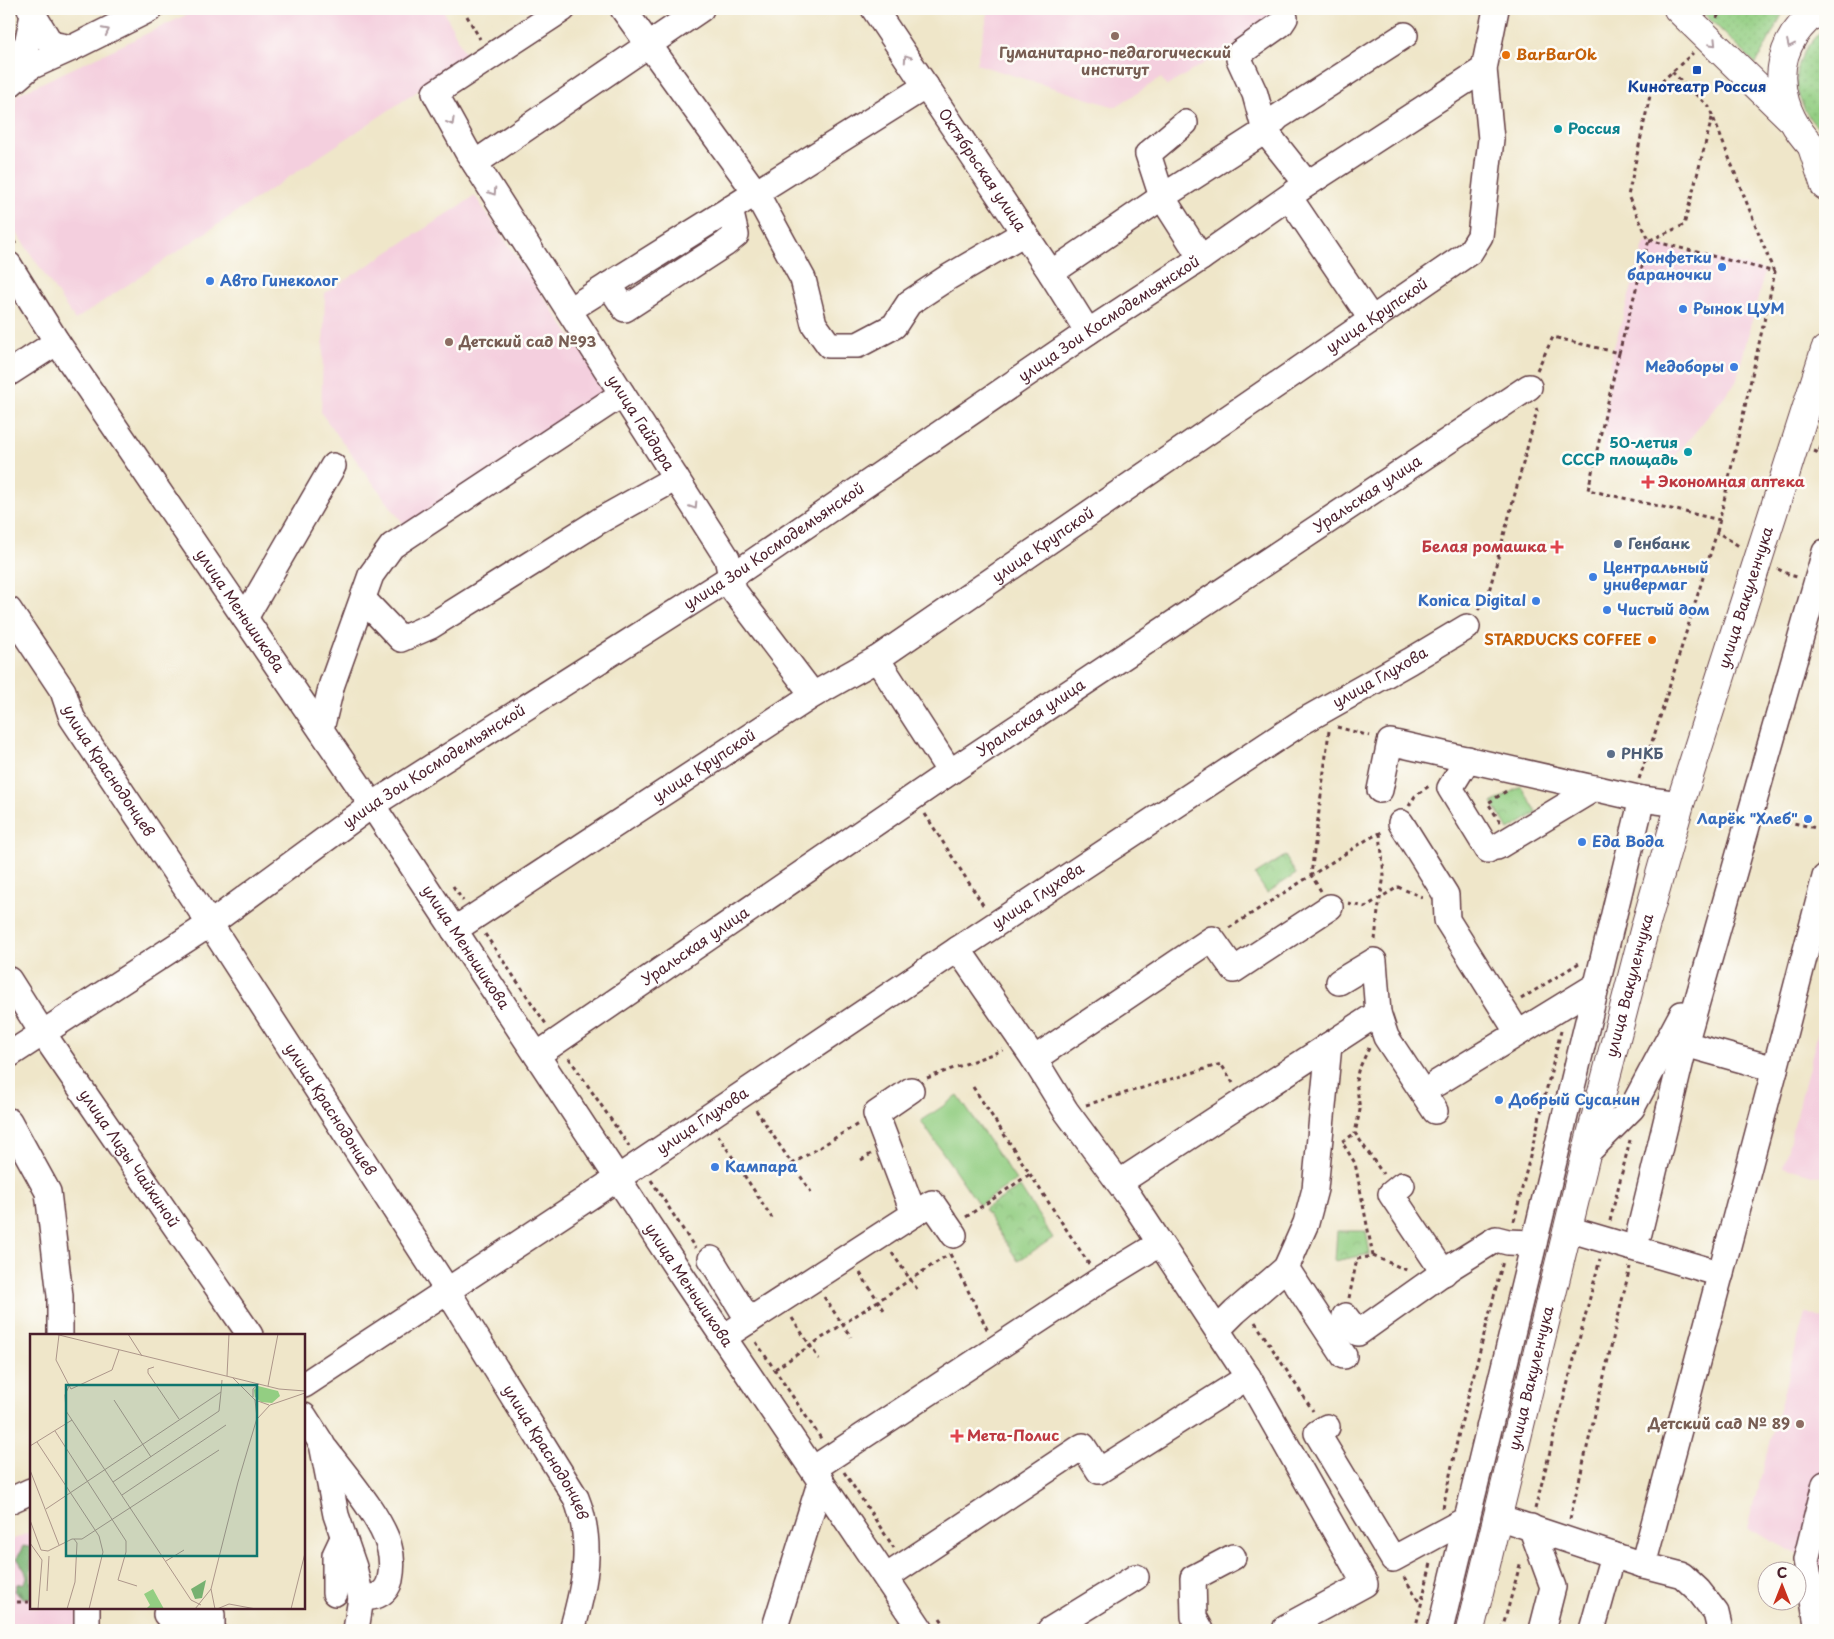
<svg xmlns="http://www.w3.org/2000/svg" width="1834" height="1639" viewBox="0 0 1834 1639" font-family="'Playpen Sans',sans-serif">
	<style>
		.built { fill: #f4cfde }
		.grass { fill: url(#grass-dots); stroke: #6e7656 }
		.forest { fill: url(#forest-firs); stroke: #60684e }
		.park { fill: url(#park-crowns); stroke: #6e7656 }
		.garden { fill: #93ce82; stroke: #6e7656 }
		.lines { fill: none; stroke-linecap: round; stroke-linejoin: round }
		.minor-casing { stroke: #633d43; stroke-width: 28 }
		.major-casing { stroke: #633d43; stroke-width: 30 }
		.path { stroke: #633d43; stroke-width: 3; stroke-dasharray: 4 4; stroke-linecap: butt }
		.minor { stroke: #fff; stroke-width: 25 }
		.major { stroke: #fff; stroke-width: 28 }
		.oneway { stroke: #ae9aa0 }
		.education-dot { fill: #8d6e63; stroke: #fdfcf7; stroke-width: 2 }
		.food-dot { fill: #e8710a; stroke: #fdfcf7; stroke-width: 2 }
		.transit-dot { fill: #1a4fb4; stroke: #fdfcf7; stroke-width: 2 }
		.culture-dot { fill: #0f9aa8; stroke: #fdfcf7; stroke-width: 2 }
		.shop-dot { fill: #3f7fe0; stroke: #fdfcf7; stroke-width: 2 }
		.health-dot { fill: #e0444e; stroke: #fdfcf7; stroke-width: 2 }
		.service-dot { fill: #5c6f8a; stroke: #fdfcf7; stroke-width: 2 }
		.labels { text-anchor: middle; stroke-width: 5; stroke-linejoin: round; paint-order: stroke }
		.education-label { font-size: 15px; font-weight: bold; fill: #785e54; stroke: #fdfcf7 }
		.food-label { font-size: 15px; font-weight: bold; fill: #c56008; stroke: #fdfcf7; text-anchor: start }
		.transit-label { font-size: 15px; font-weight: bold; fill: #164399; stroke: #fdfcf7 }
		.culture-label { font-size: 15px; font-weight: bold; fill: #0d838f; stroke: #fdfcf7; text-anchor: start }
		.street-label { font-size: 15px; fill: #4a1f2b; stroke: #fdfcf7 }
		.shop-label { font-size: 15px; font-weight: bold; fill: #366cbe; stroke: #fdfcf7; text-anchor: start }
		.health-label { font-size: 15px; font-weight: bold; fill: #be3a42; stroke: #fdfcf7; text-anchor: start }
		.service-label { font-size: 15px; font-weight: bold; fill: #4e5e75; stroke: #fdfcf7; text-anchor: start }
		.inset-road { fill: none; stroke: #ad968a; stroke-width: 1 }
		.view { fill: #0f766e; fill-opacity: 0.15; stroke: #0f766e; stroke-width: 2.5 }
		.inset-edge { fill: none; stroke: #4a1f2b; stroke-width: 2.5 }
	</style>
	<defs>
		<pattern id="grass-dots" width="8" height="8" patternUnits="userSpaceOnUse" patternTransform="scale(1.25)"><rect width="8" height="8" fill="#93ce82"/><path d="M2 2h.1M6 6h.1" fill="none" stroke="#80b070" stroke-width="1.8" stroke-linecap="round"/></pattern>
		<pattern id="forest-firs" width="22" height="20" patternUnits="userSpaceOnUse" patternTransform="scale(1.25)"><rect width="22" height="20" fill="#76b170"/><path d="M5 1l3.5 6h-7zM16 11l3.5 6h-7z" fill="#638f5c"/></pattern>
		<pattern id="park-crowns" width="20" height="18" patternUnits="userSpaceOnUse" patternTransform="scale(1.25)"><rect width="20" height="18" fill="#93ce82"/><path d="M2 6a3 3 0 1 1 6 0M12 15a3 3 0 1 1 6 0" fill="none" stroke="#80b070"/></pattern>
	</defs>
	<rect width="100%" height="100%" fill="#fdfcf7"/>
	<filter id="ink" filterUnits="userSpaceOnUse"><feTurbulence type="fractalNoise" baseFrequency=".02" numOctaves="2"/><feDisplacementMap in="SourceGraphic" scale="10" xChannelSelector="R" yChannelSelector="G"/><feConvolveMatrix kernelMatrix="1 2 1 2 8 2 1 2 1" color-interpolation-filters="sRGB"/></filter>
	<filter id="wash" filterUnits="userSpaceOnUse"><feTurbulence type="fractalNoise" baseFrequency=".0096" numOctaves="4" result="noise"/><feDisplacementMap in="SourceGraphic" scale="20" xChannelSelector="R" yChannelSelector="G"/><feGaussianBlur stdDeviation="1.12" result="paint"/><feColorMatrix in="noise" values="0 0 0 0 0 0 0 0 0 0 0 0 0 0 0 0 0 1.4 0 .05"/><feComposite in="paint" operator="in"/></filter>
	<g filter="url(#wash)">
		<rect width="100%" height="100%" fill="#efe6c9"/>
		<!-- built -->
		<path class="built" d="M199,9H443L467,58L75,320L10,223L16,95Z
			M989,9H1293L1167,86L1161,78L1115,107L976,64Z
			M475,196L609,392L405,526L321,413L325,293Z
			M1645,242L1765,270L1736,382L1664,470L1602,452L1612,354Z
			M1825,1005V1178L1783,1167Z
			M1805,1313L1825,1319V1617L1799,1555L1747,1528Z
			M31,1532V1608H80V1630H9V1541Z"/>
		<!-- grass -->
		<path class="grass" d="M1699,9H1785L1756,64Z
			M1825,28V135C1819,128 1811,122 1807,114C1792,89 1793,64 1811,42C1816,36 1819,32 1825,28Z"/>
		<!-- forest -->
		<path class="forest" d="M23,1546L31,1547V1598H21L15,1591L17,1584L24,1583L27,1578L25,1571L17,1558Z"/>
		<!-- park -->
		<path class="park" d="M1521,786L1537,813L1509,830L1492,803Z
			M1285,856L1296,874L1267,893L1255,875Z
			M1020,1187L1053,1238L1018,1261L984,1209Z
			M1337,1231H1366L1370,1254L1335,1261Z"/>
		<!-- garden -->
		<path class="garden" d="M958,1096L1016,1180L979,1205L921,1121Z"/>
	</g>
	<g filter="url(#ink)">
		<g class="lines">
			<!-- minor casing -->
			<g class="minor-casing">
				<g id="minor">
					<path d="M30,9L51,44L72,48L150,9"/>
					<path id="s1" d="M563,9L435,93L467,151L727,558L734,591L813,695"/>
					<path d="M623,9L756,193L803,279L814,324L829,345H858L894,326L909,303L947,278L1024,233"/>
					<path id="s2" d="M874,9L1051,273L1088,332"/>
					<path d="M1285,18L1281,24L1240,53L1239,59L1255,94L1265,131L1307,184"/>
					<path d="M9,63L27,44L33,15"/>
					<path d="M9,85L30,67L72,48"/>
					<path d="M1185,123L1148,154L1162,197L1201,258"/>
					<path d="M475,163L701,9"/>
					<path d="M1289,197L1372,320"/>
					<path id="s3" d="M9,265L57,342L372,805L684,1279L921,1630"/>
					<path d="M1051,273L1162,197L1265,131L1278,117L1405,35"/>
					<path d="M609,285L625,309L725,244L736,235L730,209"/>
					<path d="M569,310L926,86"/>
					<path d="M9,373L57,342"/>
					<path d="M363,599L401,639L431,626L599,521L676,478"/>
					<path id="s4" d="M9,610L63,691L72,718L210,924L447,1290L576,1498C594,1543 585,1585 572,1630"/>
					<path d="M245,618L333,466"/>
					<path d="M877,659L950,772"/>
					<path d="M321,729L332,684L371,575L392,546L622,394"/>
					<path d="M1468,759L1450,788L1488,850"/>
					<path d="M1380,790L1390,742L1642,799L1680,804"/>
					<path d="M1401,823L1446,895L1447,920L1518,1033"/>
					<path d="M1497,847L1595,788"/>
					<path id="s5" d="M454,930L813,695L877,659L1470,252L1480,236L1491,139L1484,69"/>
					<path d="M958,949L1034,1059"/>
					<path id="s6" d="M9,980L42,1032L250,1335"/>
					<path d="M1378,1013L1386,1037L1435,1111"/>
					<path id="s7" d="M9,1055L210,924L372,805L731,577L1088,332L1201,258L1307,184L1484,69L1496,9"/>
					<path id="s8" d="M537,1055L950,772L1529,387"/>
					<path d="M1775,1069L1825,877"/>
					<path d="M1437,1083L1597,985"/>
					<path d="M9,1121L48,1192L60,1296V1335"/>
					<path d="M1586,1154L1632,1108L1682,1014"/>
					<path d="M1120,1182L1378,1013L1374,961L1339,982"/>
					<path d="M1402,1185L1391,1194L1444,1273"/>
					<path d="M914,1214L932,1203L954,1235"/>
					<path d="M1568,1229L1721,1274"/>
					<path d="M1639,1233L1685,1044L1825,552"/>
					<path d="M711,1259L749,1321"/>
					<path d="M1286,1268L1344,1356"/>
					<path d="M1345,1316L1358,1333L1451,1267L1496,1239L1508,1242L1534,1243"/>
					<path d="M1218,1329L1235,1312L1286,1268L1306,1223L1315,1189L1329,1045"/>
					<path d="M724,1337L914,1214L876,1114L911,1090"/>
					<path id="s9" d="M304,1385L618,1178L958,949L1302,722L1410,661L1467,627"/>
					<path d="M304,1416L322,1444L336,1515L354,1567L361,1598L356,1630"/>
					<path d="M1327,1427L1317,1433L1393,1559L1467,1519"/>
					<path d="M326,1450C345,1475 381,1517 389,1546C392,1556 392,1570 390,1580C386,1595 375,1598 361,1598"/>
					<path d="M813,1469L1100,1280L1159,1244"/>
					<path d="M9,1501L31,1491"/>
					<path d="M1498,1517L1643,1565L1775,1069L1685,1044"/>
					<path d="M1531,1527L1553,1587L1542,1630"/>
					<path d="M1643,1565L1682,1575L1698,1590L1716,1613L1720,1630"/>
					<path d="M886,1577L1083,1446L1099,1471L1248,1377"/>
					<path d="M335,1593V1555L343,1538"/>
					<path d="M166,1614L212,1615V1630"/>
					<path d="M1286,1627L1365,1584L1248,1377L1131,1199L1066,1111L1034,1059L1212,939L1234,970L1330,907"/>
					<path d="M87,1630V1608"/>
					<path d="M774,1630L821,1480"/>
					<path d="M1050,1630L1136,1577"/>
					<path d="M1201,1630L1194,1617L1193,1578L1233,1557"/>
					<path d="M1440,1630L1642,799"/>
					<path d="M1592,1630L1613,1555"/>
					<path d="M1818,1630L1806,1560L1825,1484"/>
				</g>
			</g>
			<!-- major casing -->
			<g class="major-casing">
				<g id="major">
					<path d="M1678,9L1790,118"/>
					<path d="M1822,9C1810,15 1801,25 1794,35C1766,78 1788,130 1825,157"/>
					<path d="M1812,147L1825,186"/>
					<path id="s10" d="M1470,1630L1586,1154L1645,927L1680,804L1825,350"/>
				</g>
			</g>
			<!-- path -->
			<path class="path" d="M463,9L480,39
				M1717,18L1721,9
				M1672,72L1709,107L1774,272
				M9,234L17,246
				M1649,240L1775,272L1717,532
				M1650,240L1684,225L1712,118
				M1619,353L1588,490L1720,520
				M1537,370L1553,337L1619,353L1649,240L1628,196L1651,91L1693,53
				M1814,451L1819,453L1823,439L1825,440
				M1778,569L1790,575L1797,577
				M1478,610L1488,595L1537,411L1536,408
				M1337,727L1370,736
				M1639,779L1657,727L1717,532L1739,546
				M1409,806L1415,796L1429,786H1431
				M925,814L985,908
				M1771,818L1825,830
				M1500,822L1488,803L1508,790
				M453,886L463,901
				M1321,891L1311,875L1329,731
				M1348,903L1365,907L1398,887L1422,897
				M1229,928L1368,839L1382,832
				M485,934L546,1024
				M1375,940L1378,911L1384,876L1380,833
				M1521,999L1579,963
				M1369,1048L1358,1071L1356,1081L1360,1110L1355,1133L1383,1174
				M569,1058L629,1146
				M927,1078L1003,1050
				M973,1087L1089,1264
				M1086,1105L1221,1064L1233,1083
				M756,1110L811,1192
				M718,1135L772,1218
				M861,1160L871,1154
				M792,1164L858,1124
				M651,1180L695,1248
				M966,1217L1030,1174
				M1514,1221L1561,1031
				M1610,1221L1630,1140
				M892,1253L919,1292
				M950,1254L988,1331
				M1373,1256L1409,1271
				M860,1273L886,1313
				M824,1297L851,1337
				M1349,1298L1357,1259L1373,1256L1355,1163L1342,1142L1355,1133
				M792,1318L819,1359
				M1255,1322L1313,1411
				M756,1342L822,1440
				M775,1369L949,1254
				M844,1472L894,1548
				M1443,1508L1459,1432L1503,1261
				M1535,1509L1600,1259
				M1570,1519L1630,1267
				M1404,1577L1421,1605
				M9,1602H31
				M940,1618L948,1630
				M1415,1630L1431,1563
				M1502,1630L1521,1561"/>
			<!-- minor -->
			<use href="#minor" class="minor"/>
			<!-- major -->
			<use href="#major" class="major"/>
		</g>
		<!-- one-way arrows -->
		<defs><path id="oneway-chevron" d="M-2-3.5L2.5 0L-2 3.5" fill="none" stroke-width="1.6" stroke-linecap="round" stroke-linejoin="round" transform="scale(1.25)"/></defs>
		<g class="oneway">
			<use href="#oneway-chevron" transform="translate(106 31) rotate(-27)"/>
			<use href="#oneway-chevron" transform="translate(1713 43) rotate(46)"/>
			<use href="#oneway-chevron" transform="translate(1790 44) rotate(115)"/>
			<use href="#oneway-chevron" transform="translate(907 58) rotate(-124)"/>
			<use href="#oneway-chevron" transform="translate(451 122) rotate(61)"/>
			<use href="#oneway-chevron" transform="translate(493 192) rotate(57)"/>
			<use href="#oneway-chevron" transform="translate(694 506) rotate(57)"/>
		</g>
	</g>
	<!-- markers -->
	<g class="education-dot">
		<circle cx="1115" cy="36" r="5"/>
		<circle cx="449" cy="342" r="5"/>
		<circle cx="1800" cy="1424" r="5"/>
	</g>
	<g class="food-dot">
		<circle cx="1506" cy="55" r="5"/>
		<circle cx="1652" cy="640" r="5"/>
	</g>
	<rect class="transit-dot" x="1692" y="65" width="10" height="10" rx="2.5"/>
	<g class="culture-dot">
		<circle cx="1558" cy="129" r="5"/>
		<circle cx="1688" cy="452" r="5"/>
	</g>
	<g class="shop-dot">
		<circle cx="1722" cy="267" r="5"/>
		<circle cx="210" cy="281" r="5"/>
		<circle cx="1683" cy="309" r="5"/>
		<circle cx="1734" cy="367" r="5"/>
		<circle cx="1593" cy="577" r="5"/>
		<circle cx="1536" cy="601" r="5"/>
		<circle cx="1607" cy="610" r="5"/>
		<circle cx="1808" cy="819" r="5"/>
		<circle cx="1582" cy="842" r="5"/>
		<circle cx="1499" cy="1100" r="5"/>
		<circle cx="715" cy="1167" r="5"/>
	</g>
	<g class="health-dot">
		<path d="M1645.5 474.5h5v5h5v5h-5v5h-5v-5h-5v-5h5z"/>
		<path d="M1554.5 539.5h5v5h5v5h-5v5h-5v-5h-5v-5h5z"/>
		<path d="M954.5 1428.5h5v5h5v5h-5v5h-5v-5h-5v-5h5z"/>
	</g>
	<g class="service-dot">
		<circle cx="1618" cy="544" r="5"/>
		<circle cx="1611" cy="754" r="5"/>
	</g>
	<g class="labels">
		<!-- education labels -->
		<g class="education-label">
			<text x="1115" y="58">Гуманитарно-педагогический<tspan x="1115" dy="17">институт</tspan></text>
			<text x="459" y="347" text-anchor="start">Детский сад №93</text>
			<text x="1790" y="1429" text-anchor="end">Детский сад № 89</text>
		</g>
		<!-- food labels -->
		<g class="food-label">
			<text x="1516" y="60">BarBarOk</text>
			<text x="1642" y="645" text-anchor="end">STARDUCKS COFFEE</text>
		</g>
		<!-- transit labels -->
		<g class="transit-label">
			<text x="1697" y="92">Кинотеатр Россия</text>
		</g>
		<!-- culture labels -->
		<g class="culture-label">
			<text x="1568" y="134">Россия</text>
			<text x="1678" y="448" text-anchor="end">50-летия<tspan x="1678" dy="17">СССР площадь</tspan></text>
		</g>
		<!-- street labels -->
		<g class="street-label">
			<text dy="5" stroke="none"><textPath href="#s2" startOffset="194">Октябрьская улица</textPath></text>
			<text dy="5" stroke="none"><textPath href="#s5" startOffset="1109">улица Крупской</textPath></text>
			<text dy="5" stroke="none"><textPath href="#s7" startOffset="1324">улица Зои Космодемьянской</textPath></text>
			<text dy="5" stroke="none"><textPath href="#s1" startOffset="542">улица Гайдара</textPath></text>
			<text dy="5" stroke="none"><textPath href="#s8" startOffset="1002">Уральская улица</textPath></text>
			<text dy="5" stroke="none"><textPath href="#s5" startOffset="704">улица Крупской</textPath></text>
			<text dy="5" stroke="none"><textPath href="#s7" startOffset="919">улица Зои Космодемьянской</textPath></text>
			<text dy="5" stroke="none"><textPath href="#s10" startOffset="1069">улица Вакуленчука</textPath></text>
			<text dy="5" stroke="none"><textPath href="#s3" startOffset="416">улица Меньшикова</textPath></text>
			<text dy="5" stroke="none"><textPath href="#s9" startOffset="1288">улица Глухова</textPath></text>
			<text dy="5" stroke="none"><textPath href="#s8" startOffset="598">Уральская улица</textPath></text>
			<text dy="5" stroke="none"><textPath href="#s5" startOffset="299">улица Крупской</textPath></text>
			<text dy="5" stroke="none"><textPath href="#s7" startOffset="514">улица Зои Космодемьянской</textPath></text>
			<text dy="5" stroke="none"><textPath href="#s4" startOffset="190">улица Краснодонцев</textPath></text>
			<text dy="5" stroke="none"><textPath href="#s9" startOffset="882">улица Глухова</textPath></text>
			<text dy="5" stroke="none"><textPath href="#s8" startOffset="192">Уральская улица</textPath></text>
			<text dy="5" stroke="none"><textPath href="#s3" startOffset="821">улица Меньшикова</textPath></text>
			<text dy="5" stroke="none"><textPath href="#s10" startOffset="664">улица Вакуленчука</textPath></text>
			<text dy="5" stroke="none"><textPath href="#s4" startOffset="595">улица Краснодонцев</textPath></text>
			<text dy="5" stroke="none"><textPath href="#s9" startOffset="478">улица Глухова</textPath></text>
			<text dy="5" stroke="none"><textPath href="#s6" startOffset="215">улица Лизы Чайкиной</textPath></text>
			<text dy="5" stroke="none"><textPath href="#s3" startOffset="1226">улица Меньшикова</textPath></text>
			<text dy="5" stroke="none"><textPath href="#s10" startOffset="259">улица Вакуленчука</textPath></text>
			<text dy="5" stroke="none"><textPath href="#s4" startOffset="1000">улица Краснодонцев</textPath></text>
		</g>
		<!-- shop labels -->
		<g class="shop-label">
			<text x="1712" y="263" text-anchor="end">Конфетки<tspan x="1712" dy="17">бараночки</tspan></text>
			<text x="220" y="286">Авто Гинеколог</text>
			<text x="1693" y="314">Рынок ЦУМ</text>
			<text x="1724" y="372" text-anchor="end">Медоборы</text>
			<text x="1603" y="573">Центральный<tspan x="1603" dy="17">универмаг</tspan></text>
			<text x="1526" y="606" text-anchor="end">Konica Digital</text>
			<text x="1617" y="615">Чистый дом</text>
			<text x="1798" y="824" text-anchor="end">Ларёк "Хлеб"</text>
			<text x="1592" y="847">Еда Вода</text>
			<text x="1509" y="1105">Добрый Сусанин</text>
			<text x="725" y="1172">Кампара</text>
		</g>
		<!-- health labels -->
		<g class="health-label">
			<text x="1658" y="487">Экономная аптека</text>
			<text x="1547" y="552" text-anchor="end">Белая ромашка</text>
			<text x="967" y="1441">Мета-Полис</text>
		</g>
		<!-- service labels -->
		<g class="service-label">
			<text x="1628" y="549">Генбанк</text>
			<text x="1621" y="759">РНКБ</text>
		</g>
	</g>
	<!-- overview -->
	<g transform="translate(30 1334)">
		<rect width="275" height="275" fill="#efe6c9"/>
		<path d="M228,52L248,57L250,62L242,69L231,68L225,63L224,56ZM123,255L134,275H116L120,271L114,260Z" fill="#93ce82"/>
		<path d="M176,246L172,264L165,265L161,255Z" fill="#76b170"/>
		<path class="inset-road" d="M25,0L249,55L275,57M98,0L112,22M29,1L26,26L41,55L82,36L89,16M124,33L118,35V39L149,85M197,42L199,0M203,44L225,66L239,71M39,52L35,61L36,77L161,266L171,271M238,52L248,0M223,63V55L229,50M84,66L121,123M228,84L240,71L275,59M25,97L96,207V218L88,246L107,252M7,108L69,202L73,218L59,275M0,112L42,86M0,136L29,211M83,148L189,77L191,58M92,161L196,91M16,175L191,58L192,46M0,186L11,216M0,209L12,226L8,275M11,216L18,217L42,205H52L189,116M136,227L154,216M17,257L19,222M37,275L45,248L47,209L44,205M165,275L181,255M185,275L181,255L208,148L227,84L225,66M187,275L199,270L226,275M261,275L275,219"/>
		<path class="view" d="M36,51H227V222H36Z"/>
		<rect width="275" height="275" class="inset-edge"/>
	</g>
	<!-- margin -->
	<rect width="1834" height="1639" fill="none" stroke="#fdfcf7" stroke-width="30"/>
	<!-- north arrow -->
	<g transform="translate(1782 1586)"><circle r="24" fill="#fdfcf7" stroke="#b5a4a5"/>
	<path d="M0-4L9 19L0 12L-9 19Z" fill="#c8321e"/>
	<text y="-8" font-size="14" font-weight="bold" text-anchor="middle" fill="#4a1f2b">С</text>
	</g>
</svg>
